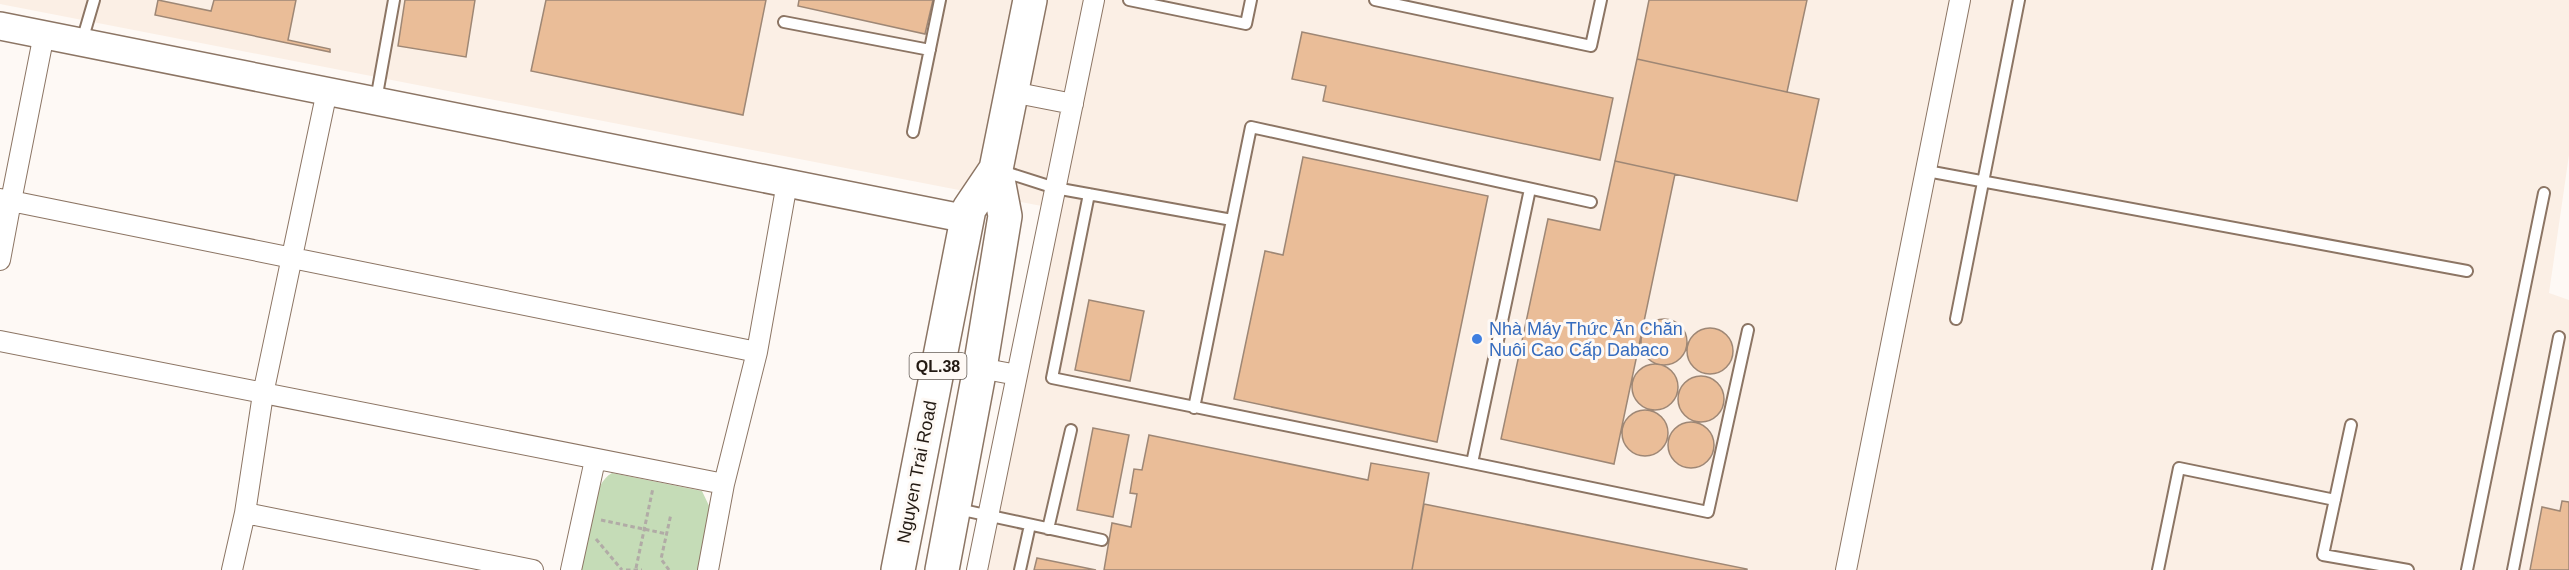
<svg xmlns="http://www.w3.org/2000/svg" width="2569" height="570" viewBox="0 0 2569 570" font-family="Helvetica,sans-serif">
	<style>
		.built { fill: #fbefe5 }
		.green { fill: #c5dcb7 }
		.building { fill: #eabd98; stroke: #9e8775; stroke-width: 1.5 }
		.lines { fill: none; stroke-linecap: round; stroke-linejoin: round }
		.lane-casing { stroke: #8c7564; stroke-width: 14 }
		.street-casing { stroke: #8c7564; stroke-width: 22 }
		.secondary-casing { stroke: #8c7564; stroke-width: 30 }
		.highway-casing { stroke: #8c7564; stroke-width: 36 }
		.path { stroke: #b1aba6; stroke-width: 3; stroke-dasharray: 4.5 3; stroke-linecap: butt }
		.lane { stroke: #fff; stroke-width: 10 }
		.street { stroke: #fff; stroke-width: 20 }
		.secondary { stroke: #fff; stroke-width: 27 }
		.highway { stroke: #fff; stroke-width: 33 }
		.shop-dot { fill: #3f7fe0; stroke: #fef9f5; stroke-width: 2 }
		.labels { text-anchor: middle; stroke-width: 6; stroke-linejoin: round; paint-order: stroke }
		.shield { fill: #fef9f5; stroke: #655d57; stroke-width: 1.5 }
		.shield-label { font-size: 16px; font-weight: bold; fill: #231a13 }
		.shop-label { font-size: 18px; fill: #366cbe; stroke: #fef9f5; text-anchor: start }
		.street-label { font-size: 18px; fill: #231a13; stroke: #fef9f5 }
	</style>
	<rect width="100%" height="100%" fill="#fef9f5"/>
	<!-- built -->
	<path class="built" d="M0,0H2569V155L2549,293L2569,300V570H982L1057,209L0,4Z"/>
	<!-- green -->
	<path class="green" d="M612,473L702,491L711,510L699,570H579C585,546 590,484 612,473Z"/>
	<!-- building -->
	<path class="building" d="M158,0L211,11L214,0H296L288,40L330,49V52L155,15Z
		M405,0H475L466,57L398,46Z
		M546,0H766L743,115L531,71Z
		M799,0H933L925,34L798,6Z
		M1649,0H1807L1787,92L1637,59Z
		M1302,32L1613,98L1600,160L1323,101L1326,86L1292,79Z
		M1637,59L1819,99L1797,201L1615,161Z
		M1303,157L1488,196L1437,442L1234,399L1265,251L1283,255Z
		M1615,161L1675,174L1614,464L1501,439L1548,219L1600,230Z
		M1089,300L1144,311L1130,381L1075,370Z
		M1641 342a23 23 0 1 1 46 0a23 23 0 1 1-46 0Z
		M1687 351a23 23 0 1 1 46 0a23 23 0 1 1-46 0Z
		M1632 387a23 23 0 1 1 46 0a23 23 0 1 1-46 0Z
		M1678 399a23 23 0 1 1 46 0a23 23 0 1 1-46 0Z
		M1622 433a23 23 0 1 1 46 0a23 23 0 1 1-46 0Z
		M1668 445a23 23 0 1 1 46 0a23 23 0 1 1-46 0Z
		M1093,428L1129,435L1113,517L1077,510Z
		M1149,435L1368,480L1371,463L1429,473L1412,570H1104L1112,523L1131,527L1137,494L1130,493L1134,469L1142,470Z
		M2562,501L2569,502V570H2530L2542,507L2560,511Z
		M1424,504L1747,569V570H1412Z
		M1037,558L1096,570H1034Z"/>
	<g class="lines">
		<!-- lane casing -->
		<g class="lane-casing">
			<path id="lane" d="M1129,0L1246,24L1251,0
				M1375,0L1591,46L1601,0
				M784,22L930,50
				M82,41L94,0
				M376,100L394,0
				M913,132L940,0
				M1002,171L1055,188L1232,220L1194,408
				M1927,171L2467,271
				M1089,194L1052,378L1472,463L1530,189
				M1232,220L1251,127L1591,202
				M1956,319L2019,0
				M2351,425L2323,555L2408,570
				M1472,463L1708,512L1748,330
				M958,509L1102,540
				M1048,529L1071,430
				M1020,570L1030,525
				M2158,570L2179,468L2335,500
				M2467,570L2544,193
				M2513,570L2559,337"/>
		</g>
		<!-- street casing -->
		<g class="street-casing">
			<path id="street" d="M1012,92L1073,104
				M0,199L11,201L44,34
				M0,260L11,201L757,352
				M0,341L724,484
				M980,368L1017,375
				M245,513L533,570
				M232,570L245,513L263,394L327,91
				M571,570L595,460
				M708,570L724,484L757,352L787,183
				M977,570L1094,0
				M1846,570L1960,0"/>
		</g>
		<!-- secondary casing -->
		<g class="secondary-casing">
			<path id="secondary" d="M0,26L967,219"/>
		</g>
		<!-- highway casing -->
		<g class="highway-casing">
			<path id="highway" d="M898,570L969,209L996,169L1030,0
				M942,570L980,368L1005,216L996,169"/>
		</g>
		<!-- path -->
		<path class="path" d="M601,520L667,534
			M596,539L622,570
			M636,568L653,488
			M626,570H642
			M669,570L661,559L671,514"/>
		<!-- lane -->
		<use href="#lane" class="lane"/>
		<!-- street -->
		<use href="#street" class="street"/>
		<!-- secondary -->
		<use href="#secondary" class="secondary"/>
		<!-- highway -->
		<use href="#highway" class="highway"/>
	</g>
	<!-- markers -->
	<circle class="shop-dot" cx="1477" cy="339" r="6"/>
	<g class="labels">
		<!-- shield labels -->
		<rect class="shield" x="909.5" y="353" width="57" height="26" rx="4.5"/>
		<g class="shield-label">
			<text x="938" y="372">QL.38</text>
		</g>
		<!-- shop labels -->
		<g class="shop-label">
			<text x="1489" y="335">Nhà Máy Thức Ăn Chăn<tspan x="1489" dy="21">Nuôi Cao Cấp Dabaco</tspan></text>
		</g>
		<!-- street labels -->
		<g class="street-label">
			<text transform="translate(917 472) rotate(-79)" y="6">Nguyen Trai Road</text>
		</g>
	</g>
</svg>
